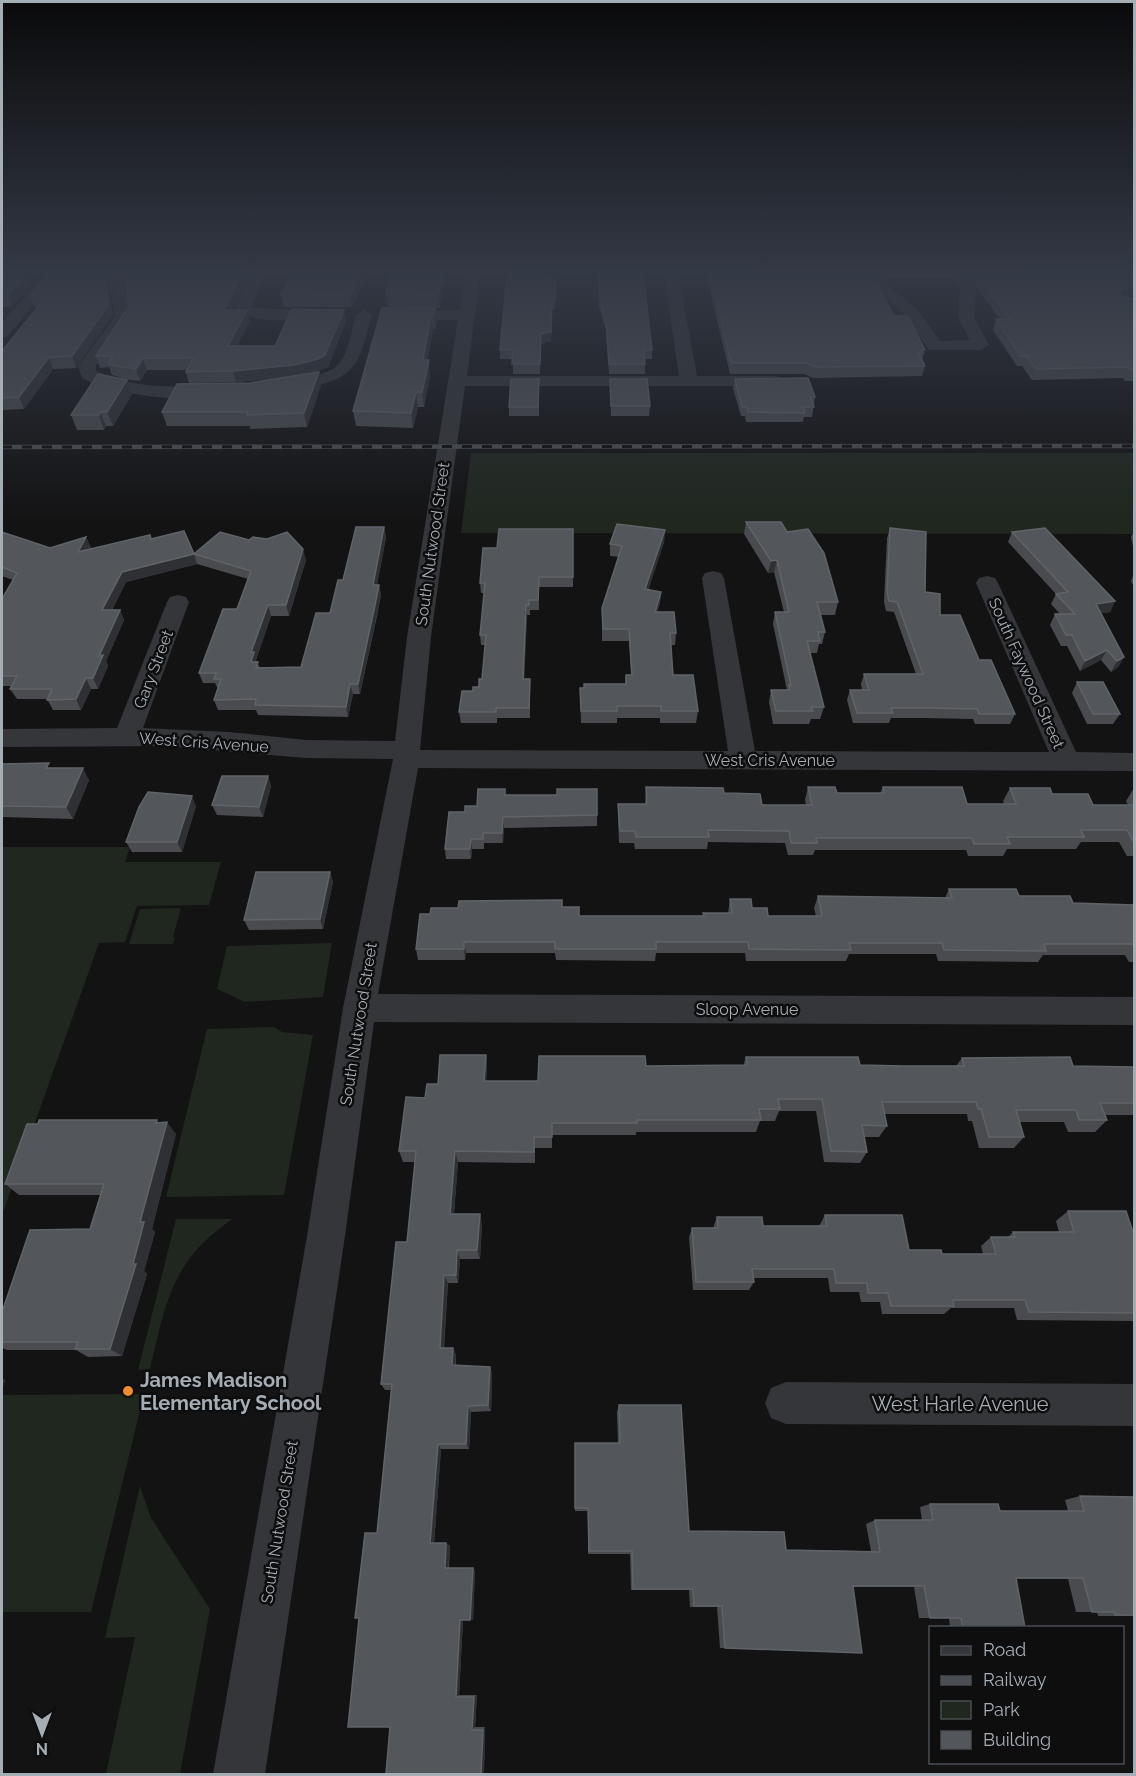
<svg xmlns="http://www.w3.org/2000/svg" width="1136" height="1776" viewBox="0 0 1136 1776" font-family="Raleway,sans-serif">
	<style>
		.green { fill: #1f271f }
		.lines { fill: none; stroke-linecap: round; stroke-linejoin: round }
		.minor { fill: #343639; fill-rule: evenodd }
		.rail-casing { stroke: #4b4e52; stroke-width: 4.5 }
		.rail { stroke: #0e0e0f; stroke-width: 3; stroke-dasharray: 10; stroke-linecap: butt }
		.wall { fill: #494b4f }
		.shaded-wall { fill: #2f3033 }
		.building { fill: #53565a; stroke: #606468; stroke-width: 1.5 }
		.poi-dot { fill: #ef8b30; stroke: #0e0e0f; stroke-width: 2 }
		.labels { text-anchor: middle; stroke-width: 5; stroke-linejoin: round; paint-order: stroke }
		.street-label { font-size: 16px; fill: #a5adb5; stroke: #0e0e0f }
		.near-poi-label { font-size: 20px; font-weight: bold; fill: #a5adb5; stroke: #0e0e0f; text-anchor: start }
		.near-street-label { font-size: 20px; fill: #a5adb5; stroke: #0e0e0f }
	</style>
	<rect width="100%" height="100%" fill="#131314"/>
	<!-- green -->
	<path class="green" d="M471,453H1134V534L461,533Z
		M2,847H130L125,862H221L209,905L137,906L125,942L99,943L2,1215Z
		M181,908L173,937H175L173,944H129L140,909Z
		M332,943L323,997L245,1002L217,989L227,946Z
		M274,1027L282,1032L313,1035L284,1195L166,1197L207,1029Z
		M176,1219H232C222,1227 212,1234 203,1243C168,1277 161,1324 150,1369L138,1370Z
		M144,1394L91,1612H2V1395Z
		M140,1486L151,1518L210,1609L180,1774H106L135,1637L105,1638Z"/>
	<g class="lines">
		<!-- minor -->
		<path class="minor" d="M44,274H58L8,336L2,338V323Z
			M125,274H139L127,295L131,316L96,366V371C132,389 176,387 215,386L221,387L224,391L221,395C183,404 116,395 82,378L78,366L115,316L111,295Z
			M253,274H267L251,306L253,308L329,311L337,316L329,321L267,320L242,315L235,306Z
			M466,274H480L467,376H679L664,274H678L697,376H774L780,377L783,381L780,385L774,386H465L431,637L420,750L728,751L702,578L705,573L713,571L721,573L724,578L755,751L1049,752L976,583L979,578L987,576L995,578L998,583L1076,752L1134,753V771L418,768L378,994L1134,997V1025L374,1022L345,1236L265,1774H213L307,1236L343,1008L393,759L306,758L163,746L2,747V729L117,728L167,602L170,597L178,595L186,597L189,602L143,728L229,732L306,740L395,741L407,637L458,320H395L387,315L395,310H460Z
			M867,274H881L886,284L918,310L940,341L970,340L958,317L960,287L952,274H966L976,287L974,317L989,345L981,350H929L906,316L875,289Z
			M364,310L372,315C360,356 360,378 312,386C300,388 286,392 275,389L272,385L275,381C297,376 332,381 344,356C350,343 352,329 356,315Z
			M786,1382L1134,1384V1426L786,1424L771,1418L765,1403L771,1388Z"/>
		<!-- rail casing -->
		<g class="rail-casing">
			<path id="rail" d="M2,447L1134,446"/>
		</g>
		<!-- rail -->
		<use href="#rail" class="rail"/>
	</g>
	<!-- wall -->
	<path class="wall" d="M2,274H26L30,285L12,307H2Z
		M48,274H124L109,294L113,315L76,368L53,369L24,409L2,410V351L37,307H34L30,296Z
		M367,274L352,307H284L281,294Z
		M392,274H446L440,308L388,307L386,294Z
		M598,274L652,350V359H645V374H609L606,330L599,307Z
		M706,274H872L894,316L925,350L922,360L925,366L922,376L813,378L804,374H730Z
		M882,274H953L952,278H886Z
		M967,274H1134L1126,298L1134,299V381H1125L1123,378L1032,380L1022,366H1017L993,330L996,319H1000Z
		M548,278H556L555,309H552L551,341L541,344L540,374H513V359H500V350Z
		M129,306L232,310L250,321L237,346H275L344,310L346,321L328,367L320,370L306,374L321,385L307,427L250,429V426H167L162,412L250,383L280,378L236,382L189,383L186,372L187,370H147L140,381L125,379L112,375L109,367L100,368L96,356Z
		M435,308L437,322L435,329H433L427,360L430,375L424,407H418L413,428L356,426L353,411Z
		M539,379V416H509V407Z
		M610,379L650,406L649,416H611Z
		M735,379L815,397L812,417H804L803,422H746L745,416H741L733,388Z
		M127,380L132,394L113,426H106L104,430H77L71,415Z
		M746,522L838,602L835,615H821L825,632L822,644H819L817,653H810L824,707L820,719H811L809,724H773L769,702L771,690H787L773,624L775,612H784L774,572L768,573L744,534Z
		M384,527L386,537L377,585H379L381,595L377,616L360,694H353L348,717L258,715L256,710H218L214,700L218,689L215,683H203L199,673L237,609L248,579L197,564L126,582L112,610H120L124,620L106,661L108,666L98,689H91L81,710H53L47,699H17L10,689L12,686H2V599L13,580L2,576V532L50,548L91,547L90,550L151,539L194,554L306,560L289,616H271L256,660L260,668L301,667L330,613L343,580Z
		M890,528L925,592L940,615L979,660L1015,714L1010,724H975L973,719L923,718H891L889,723H853L847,700L850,690H862L861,684L864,674H916L894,612L886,611L884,602L887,538Z
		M573,529V587H539V610H530V615H527L524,679H530V718H497V723H461L459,712L473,691L479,687L482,679L485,645H481L480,635L484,593H481L480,583L497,548Z
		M665,530L664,542L648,590L661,592L660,603L657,612L676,633L675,645H671L673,675L698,711L696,723H660V718H617V723H581L580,688L625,684L626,675H631L629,641H602V608L619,557L610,556V544Z
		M1134,531V551L1131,537Z
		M1012,532L1115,601L1110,612L1100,613L1124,657L1118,667L1111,672L1101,660L1080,671L1067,646H1061L1050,625L1055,614H1060L1051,604L1056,594L1008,542Z
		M1134,574V587L1131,581Z
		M1077,682L1120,714L1113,724H1087L1072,693Z
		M2,764L52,768L89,780L73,819L2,817Z
		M268,776L271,786L263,817L217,815L212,805Z
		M646,787L724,793L762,805H806L805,800L808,787L837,793H880L883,787L967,804H1004L1003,801L1010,788L1052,794L1093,805H1128L1126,801L1134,788V856H1127L1119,842H1081L1076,849H1007L1003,856H968L966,850H815L813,855H788L785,843L708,842L707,849H635L634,843H619L618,816V804H645Z
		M505,795L597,815V826L504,828L503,843H484V849H472L471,859H446L445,849L465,812L477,806Z
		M196,806L182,852H132L126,842Z
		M330,872L333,882L323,929L249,930L244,920Z
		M949,889L1019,896L1073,903L1134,905V962H1129L1125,955H1043L1038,962L938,961L936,954H849L846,961H746L745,953H656L655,961L556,960L555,953H466L465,960H418L416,949L430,914L562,907L579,916H703V913H728L730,899L752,908L768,916H816L814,908L818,896L945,898Z
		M486,1055L487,1067L486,1081H538L646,1066H743L746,1057L860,1065L904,1066H956L962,1058L1073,1066L1134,1067V1115H1105L1107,1120L1095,1132H1068L1064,1122H1019L1024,1137L1014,1148H979L972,1121H968L967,1114H884L887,1126L879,1137H864L867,1152L860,1163L824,1162L816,1111H779L775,1121H760L756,1132H636V1135H552V1148H535V1163L458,1162L454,1214L482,1224L480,1259H460L458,1283H448L444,1348H453L456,1355V1365L490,1367L492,1374L491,1411L471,1412L469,1449H441L434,1543H446L450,1546L449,1568L475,1570L473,1620H463L459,1695H477L475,1727H485L484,1774H386L390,1727L377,1533L391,1390H385L381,1384L407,1242L415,1162H403L399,1151L425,1098L438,1084Z
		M159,1122L176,1134L152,1229L155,1232L144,1271L147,1274L122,1356L88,1357L76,1350H7L2,1348V1342L90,1229L101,1195H19L5,1184Z
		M1068,1211L1134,1235V1321L1017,1320L1014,1308H951L944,1314H882L880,1302H861L859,1292H830L828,1278H753L754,1282L749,1290H693L689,1237L692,1228H713L717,1217L763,1226H819L825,1215L909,1250L942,1254H983L981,1246L991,1237H1008L1013,1232H1059L1056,1221Z
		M619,1405L689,1531L786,1550L871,1551L866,1524L875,1520H922L920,1507L930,1504L1000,1511H1068L1065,1500L1080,1496L1134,1497V1616H1098L1097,1612H1076L1068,1579H1016L1025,1628H950L949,1618H919L914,1587H853L725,1648H720L717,1607H690L689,1590H631L630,1554H588V1511H575V1443H618L617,1412Z"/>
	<!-- shaded-wall -->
	<path class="shaded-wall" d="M26,274L30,285L12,307L8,296Z
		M112,274H124L109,294L113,315L76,368L72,356L105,283Z
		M243,274H251L227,321L224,310Z
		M360,274H367L352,307L350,295Z
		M443,274H446L440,308L438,295Z
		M1134,287V296L1118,299L1122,289Z
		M552,300L551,341L541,344L540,374L541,334Z
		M435,308L437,322L435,329L434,315Z
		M247,310L250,321L232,358L228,346Z
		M344,310L346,321L328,367L320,370L296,376L236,382L233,371Z
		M431,315L433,329L425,375L423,360Z
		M49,357L53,369L24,409L19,397Z
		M143,358L147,370L140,381L136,369Z
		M429,360L430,375L424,407L422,392Z
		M319,372L321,385L307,427L304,413Z
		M127,380L132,394L113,426L107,412Z
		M416,392L418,407L413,428L411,413Z
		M100,412L106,426L104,430L99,415Z
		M384,527L386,537L375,595L373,585Z
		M665,530L664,542L645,601V589Z
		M86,537L91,547L83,563L78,552Z
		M303,549L306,560L289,616L286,605Z
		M194,554L197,564L126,582L107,620L102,610L122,572Z
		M777,560L774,572L768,573L771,561Z
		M379,585L381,595L360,694L358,684Z
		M661,592L660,603L654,624L655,612Z
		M1115,601L1110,612L1090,615L1096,604Z
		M268,605L271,616L256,660L257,663L251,662V652Z
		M526,605L527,615L524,689L523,679Z
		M120,610L124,620L106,661L108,666L98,689L93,678L99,656Z
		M1107,650L1101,660L1080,671L1085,661Z
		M1124,657L1118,667L1111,672L1117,661Z
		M86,678L91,689L81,710L76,699Z
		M350,684L353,694L348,717L346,707Z
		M83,768L89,780L73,819L66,807Z
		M268,776L271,786L263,817L259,807Z
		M192,796L196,806L182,852L177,842Z
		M503,817L504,828L503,843L502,833Z
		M471,839L472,849L471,859L470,849Z
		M330,872L333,882L323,929L320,919Z
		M464,942L466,953L465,960L464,949Z
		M486,1055L487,1067L486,1093L484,1081Z
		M157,1120L165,1130L167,1122L176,1134L152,1229L155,1232L144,1271L147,1274L122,1356L110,1349L133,1264Z
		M455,1151L458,1162L453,1224L450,1214Z
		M480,1214L482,1224L480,1259L477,1250Z
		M457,1250L460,1259L458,1283L456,1275Z
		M444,1275L448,1283L443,1355L440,1348Z
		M453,1348L456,1355L455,1372L452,1365Z
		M490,1367L492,1374L491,1411L488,1405Z
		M2,1378L5,1380L2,1391Z
		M468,1406L471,1412L469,1449L466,1444Z
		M438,1444L441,1449L434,1546L430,1543Z
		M446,1543L450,1546L448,1570L445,1568Z
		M473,1568L475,1570L473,1620H470Z
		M460,1620H463L459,1695L456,1697Z
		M477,1695L475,1727L472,1730L474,1697Z
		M485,1727L484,1774H481L483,1730Z"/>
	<!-- building -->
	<path class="building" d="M2,274H26L8,296H2Z
		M48,274H112L105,283L109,304L72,356L49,357L19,397L2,398V351L46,297L30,296Z
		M132,274H243L224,310H247L228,346H275L292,309L344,310L325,355L318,359L294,365L233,371L186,372L193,358H143L136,369L121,367L108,364L113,356H96L129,306L126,285Z
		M291,274H360L350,295L281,294Z
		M392,274H443L438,295L386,294Z
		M507,274H547V278H556L555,300H552L551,332L541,334L540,364H512L513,350H500Z
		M599,274H643L652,350H644L645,364H609L606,321L599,298Z
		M710,274H872L894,316H908L925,350H920L922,353H919L925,366L816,367L806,363H731Z
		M977,274H1134V287L1122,289L1120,294L1122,297L1134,299V370H1130L1128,367L1036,369L1026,356H1020L996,319H1010Z
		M382,308H435L434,315H431L423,360H429L422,392H416L411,413L353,411Z
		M319,372L304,413L247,415L248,412H162L177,384L250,383Z
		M98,374L127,380L107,412H100L99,415H71Z
		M808,378L815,397H811L814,407H803L805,413L748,412L747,407H742L735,379Z
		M511,379H539L538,407H509Z
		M610,379H647L650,406H611Z
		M746,522H781L787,532L808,529L824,553L838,602H817L825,632H818L820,641H807L824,707H811L813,711H776L771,690H790L789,685H791L775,612H789L777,560L771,561Z
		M617,524L665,530L645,589L661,592L655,612H674L676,633H670L673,675H693L698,711H661V706H617V711H581L580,688H584V684H626V675H632L629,629H603L602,608L622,546L610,544Z
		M356,527H384L373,585H379L375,605L358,684H350L346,707L255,705L256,699L214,700L221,679H214L216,673H199L223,609H237L251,571L194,554L220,532L249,540L253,537L267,539L287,532L303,549L286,605H268L251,652H254L251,662H258L256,668L301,667L316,613H330L338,580H343Z
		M890,528L926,532L925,592L940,594V615H960L979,660H991L1015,714H979L977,709L927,708H891L893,713H857L850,690H869L864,674H923L897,602L889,601L887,592Z
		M1045,528L1115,601L1096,604L1124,657L1117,661L1107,650L1085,661L1072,635H1066L1055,614H1075L1056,594L1068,592L1012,532Z
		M499,529H573V577H539L538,600H529V605H526L523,679H530L529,708H496V712H459L462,691H473V687H479V679H482L486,635H480L485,583H480L483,548H497Z
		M184,531L194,554L122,572L102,610H120L99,656L103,655L93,678H86L76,699L47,700L52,689H10L17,676H2V599L17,573L2,567V532L50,548L86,537L78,552L150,535L151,539Z
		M1077,682H1103L1120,714H1093Z
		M49,763L46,768H83L66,807L2,806V764Z
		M222,776H268L259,807L212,805Z
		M646,787L723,788L724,793L760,794L762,805H812L808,787H835L837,793H884L883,787H962L967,804H1016L1010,788H1050L1052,794H1088L1093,805H1134V843L1127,830H1081L1084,837H1007L1010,844H974L972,838H816L817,843H791L789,831L708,830L709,837H636L635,831H620L618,804H647Z
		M478,789H505V795H557V789H597V815L503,817L502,833H483V839H471L470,849H445L449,812H465V806H477Z
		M148,792L192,796L177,842H126L139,807Z
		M256,872H330L320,919L244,920Z
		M949,889H1016L1019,896H1070L1073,903L1134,905V944H1044L1046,951L944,950L942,943H849L851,950L749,949L748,942H656V949H555V942H464V949H416L420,914H430L431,908H458L459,901L562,900V907H579V916H704L703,913H732L730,899H751L752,908H767L768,916H822L818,896L952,898Z
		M440,1055H486L484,1081H538L539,1056H645L646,1066L747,1065L746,1057H858L860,1065L904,1066H964L962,1058L1070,1057L1073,1066L1134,1067V1103H1100L1107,1120H1079L1076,1110H1016L1024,1137H989L981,1109H978L976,1102H882L887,1126L862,1125L867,1152L831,1151L822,1099H778L780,1109H759L761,1120H637V1123H552V1137H534V1152L455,1151L450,1214H480L477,1250H457L456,1275H444L440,1348H453L452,1365L490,1367L488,1405L468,1406L466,1444H438L430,1543H446L445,1568H473L470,1620H460L456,1697H474L472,1730H483L481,1774H386L390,1727H348L359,1618H355L365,1533H377L392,1384H381L396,1242H407L416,1151H399L406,1097L425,1098L427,1084H438Z
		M39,1120H157L156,1123L167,1122L140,1222H144L133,1264H136L110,1349H75L78,1342H2V1312L30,1230L90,1229L104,1184H5L27,1124H38Z
		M1068,1211H1126L1134,1235V1313L1029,1312L1025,1300H953L954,1306H891L888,1293H868L867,1283H836L834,1269H752L754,1282H696L692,1228H718L717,1217H762L763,1226H827L825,1215H902L909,1250H941L942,1254H996L991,1237H1015L1013,1232H1074Z
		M619,1405H681L689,1531L784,1532L786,1550L880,1552L875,1520H933L930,1504H998L1000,1511H1084L1080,1496L1134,1497V1615H1115L1114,1612H1092L1083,1578H1016L1025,1628H963L961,1618H930L924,1586H853L862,1653L725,1648L722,1606H694L693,1589H633L632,1551H589L588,1508H575V1443H620Z"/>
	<!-- sky -->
	<linearGradient id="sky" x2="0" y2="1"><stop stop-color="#0a0a0b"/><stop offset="0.52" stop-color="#333945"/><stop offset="1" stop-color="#333945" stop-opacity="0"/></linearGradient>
	<rect width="1136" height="522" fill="url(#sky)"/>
	<!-- markers -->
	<circle class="poi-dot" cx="128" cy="1391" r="6"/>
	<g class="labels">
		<!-- street labels -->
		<g class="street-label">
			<text transform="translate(432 544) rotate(-82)" y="6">South Nutwood Street</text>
			<text transform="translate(153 669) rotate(-69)" y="6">Gary Street</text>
			<text transform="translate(1027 673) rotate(66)" y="6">South Faywood Street</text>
			<text transform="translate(204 742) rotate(4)" y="6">West Cris Avenue</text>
			<text x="770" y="766">West Cris Avenue</text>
			<text x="747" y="1015">Sloop Avenue</text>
			<text transform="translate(358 1024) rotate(-81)" y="6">South Nutwood Street</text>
			<text transform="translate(279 1522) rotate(-81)" y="6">South Nutwood Street</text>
		</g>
		<!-- near-poi labels -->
		<g class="near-poi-label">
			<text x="140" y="1387">James Madison<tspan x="140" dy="23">Elementary School</tspan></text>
		</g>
		<!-- near-street labels -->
		<g class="near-street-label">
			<text x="960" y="1411">West Harle Avenue</text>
		</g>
	</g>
	<!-- border -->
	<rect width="1136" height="1776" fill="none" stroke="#a5adb5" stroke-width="6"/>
	<!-- legend -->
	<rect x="929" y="1626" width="195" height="138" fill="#0e0e0f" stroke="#4a4e51" stroke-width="1.5"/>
	<rect x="941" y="1646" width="30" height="9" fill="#343639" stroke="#4a4e51" stroke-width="1.5"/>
	<text x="983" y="1656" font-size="18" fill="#a5adb5">Road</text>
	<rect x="941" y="1676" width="30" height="9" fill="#4b4e52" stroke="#4a4e51" stroke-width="1.5"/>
	<text x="983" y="1686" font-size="18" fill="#a5adb5">Railway</text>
	<rect x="941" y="1701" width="30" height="18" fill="#1f271f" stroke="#4a4e51" stroke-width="1.5"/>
	<text x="983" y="1716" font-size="18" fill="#a5adb5">Park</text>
	<rect x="941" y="1731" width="30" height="18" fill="#53565a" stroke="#4a4e51" stroke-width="1.5"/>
	<text x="983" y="1746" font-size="18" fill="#a5adb5">Building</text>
	<!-- north arrow -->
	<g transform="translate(42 1734) rotate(180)" stroke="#0e0e0f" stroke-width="4.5" paint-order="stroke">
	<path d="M0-4.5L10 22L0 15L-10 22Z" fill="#a5adb5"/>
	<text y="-9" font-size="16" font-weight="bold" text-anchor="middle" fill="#a5adb5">N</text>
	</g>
</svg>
